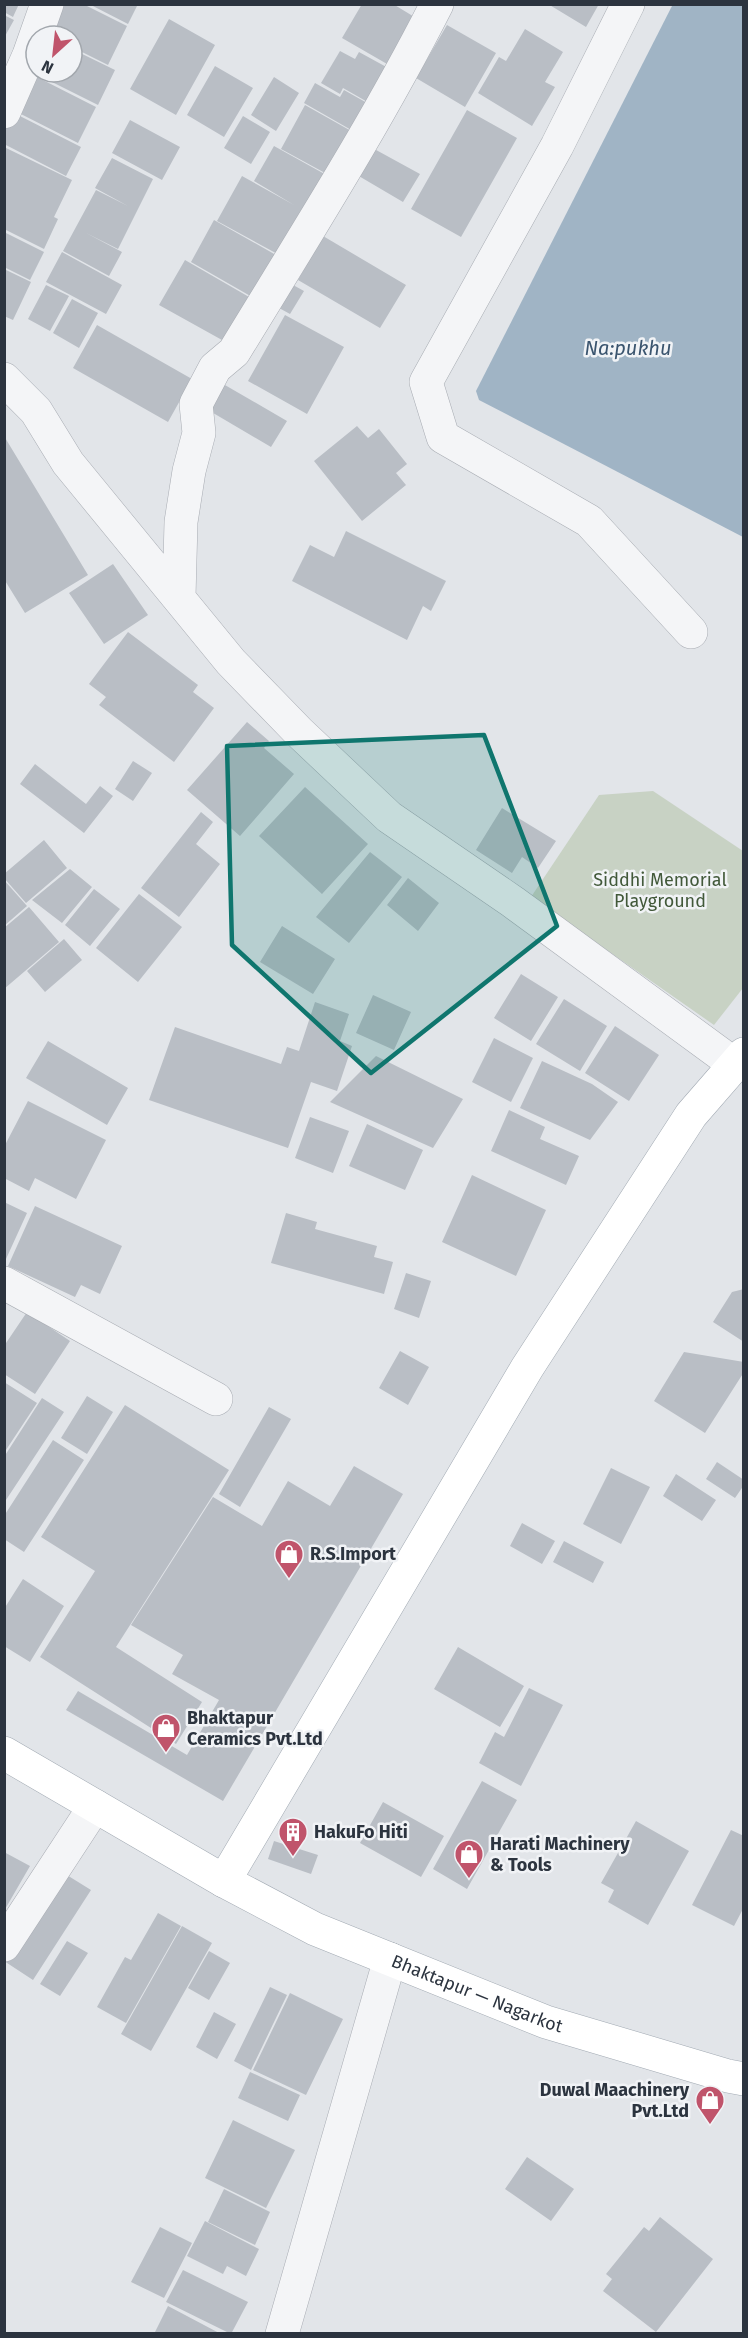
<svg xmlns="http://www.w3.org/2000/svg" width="748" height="2338" viewBox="0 0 748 2338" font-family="'Fira Sans',sans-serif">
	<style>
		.green { fill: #c8d2c4 }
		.water { fill: #a0b4c5 }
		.building { fill: #b9bec5 }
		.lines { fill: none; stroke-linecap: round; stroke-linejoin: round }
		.street-casing { stroke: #a8acb3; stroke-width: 34 }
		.primary-casing { stroke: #a2aab3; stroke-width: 34 }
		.street { stroke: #f4f5f7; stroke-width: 33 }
		.primary { stroke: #fff; stroke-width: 33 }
		.marked { fill: #0f766e; fill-opacity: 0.2; stroke: #0f766e; stroke-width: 4.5; stroke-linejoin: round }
		.labels { text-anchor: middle; stroke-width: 5; stroke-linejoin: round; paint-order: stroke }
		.park-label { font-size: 18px; fill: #42593a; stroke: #f1f3f6 }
		.poi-label { font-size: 18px; font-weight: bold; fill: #2c343f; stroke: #f1f3f6; text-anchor: start }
		.street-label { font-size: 18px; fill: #2c343f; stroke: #f1f3f6 }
		.water-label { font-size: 20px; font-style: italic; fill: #3a546e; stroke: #f1f3f6 }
	</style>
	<rect width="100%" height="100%" fill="#e2e5e9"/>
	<!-- green -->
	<path class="green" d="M653,791L743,851V988L714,1025L531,897L599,795Z"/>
	<!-- water -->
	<path class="water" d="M673,4L743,5V537L479,400L476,391Z"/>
	<!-- building -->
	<path class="building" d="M4,4H19L13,17L4,12Z
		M61,4H83L127,26L108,65L72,47V36H50Z
		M89,4H138L128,24Z
		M362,4H393L421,21L394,68L342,38Z
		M548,4H599L586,27Z
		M4,15L14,20L4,38Z
		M169,19L215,45L176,115L130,89Z
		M447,25L496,53L465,107L416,78Z
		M525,29L563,52L545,82L555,87L532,126L478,93L499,57L506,61Z
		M72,49L115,70L98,105L28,70L72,72Z
		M340,51L355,59L359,52L390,69L371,104L343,88L340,94L321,83Z
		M215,66L253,88L224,137L187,115Z
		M31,74L96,107L78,143L13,110Z
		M274,77L299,93L276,131L251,115Z
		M315,83L340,97L344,90L376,108L360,135L304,103Z
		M305,105L360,136L336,179L281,149Z
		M467,110L517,138L461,237L411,209Z
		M14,113L81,147L66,176L4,144V131Z
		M243,116L270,132L251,164L224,148Z
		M130,120L180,147L162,180L112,153Z
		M367,145L420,174L403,202L352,172Z
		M274,146L330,177L283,257L217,221L242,176L294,205L254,181Z
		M4,147L72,180L54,217L58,219L44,249L4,229Z
		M112,158L153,179L118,249L86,233L122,252L109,276L63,251L96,190L128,206L95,188Z
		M214,220L283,259L259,301L191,262Z
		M4,232L44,252L30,280L4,267Z
		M323,236L406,285L380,328L298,280Z
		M62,252L122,285L106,314L46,282Z
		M185,260L256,301L231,345L159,305Z
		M4,269L31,282L13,320L4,316Z
		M284,280L304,291L290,314L270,303Z
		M46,285L69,296L50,331L28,319Z
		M72,299L98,313L79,348L53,333Z
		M285,315L344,347L307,414L248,381Z
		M97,325L192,379L168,422L73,368Z
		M218,381L287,421L271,447L203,407Z
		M357,426L368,438L379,429L407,464L396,473L406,485L362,521L314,461Z
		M4,436L88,575L25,613L4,579Z
		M346,531L446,581L431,611L423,606L407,640L292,581L310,545L334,557Z
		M113,564L148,615L104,644L69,593Z
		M128,632L198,685L193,692L214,708L174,762L99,705L106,697L89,684Z
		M247,722L269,741L264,748L294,774L240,836L187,790Z
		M133,761L152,773L133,801L115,789Z
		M35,764L86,804L100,786L113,796L84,833L20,784Z
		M305,787L368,844L322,894L259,836Z
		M502,808L556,841L538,868L522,857L512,873L476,850Z
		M201,812L213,822L196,844L220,864L179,917L141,888Z
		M44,840L67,868L26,903L4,878V874Z
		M370,852L402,877L349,943L316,917Z
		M70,869L92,887L62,923L32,900Z
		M408,878L439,903L418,931L387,905Z
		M4,880L27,906L4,926Z
		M94,889L120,909L90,946L65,925Z
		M139,894L182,927L138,982L96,948Z
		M29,907L59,942L4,989V928Z
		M282,926L335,959L313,994L260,962Z
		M64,939L82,960L45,992L27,971Z
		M521,974L558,997L531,1041L494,1018Z
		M373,995L411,1012L394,1050L356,1033Z
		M564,999L607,1026L580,1071L536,1044Z
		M315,1002L349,1014L340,1041L352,1046L337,1091L311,1082L288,1148L149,1100L175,1027L281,1064L287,1047L299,1051Z
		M615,1026L659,1055L629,1101L585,1073Z
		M494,1038L533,1058L511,1102L472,1082Z
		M48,1041L128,1088L107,1125L26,1078Z
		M376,1056L463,1099L433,1148L330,1102Z
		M542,1061L592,1084L618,1102L590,1140L520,1108Z
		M28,1101L106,1140L76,1199L35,1178L29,1191L4,1178V1147Z
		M509,1110L545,1127L540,1139L579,1156L566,1185L491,1151Z
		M310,1117L349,1131L333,1173L295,1158Z
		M367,1124L423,1150L405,1190L349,1166Z
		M472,1175L546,1210L516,1276L442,1242Z
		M4,1202L27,1213L6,1259H4Z
		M35,1206L122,1246L100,1294L81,1285L75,1297L8,1266Z
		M286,1213L317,1222L315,1229L377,1246L374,1257L393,1262L384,1294L271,1263Z
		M406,1273L431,1281L419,1318L394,1309Z
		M744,1289V1342L713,1322L732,1292Z
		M27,1312L70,1341L35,1394L4,1374V1346Z
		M400,1351L429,1367L408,1405L379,1388Z
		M684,1352L744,1362V1372L705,1433L654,1401Z
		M4,1382L37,1403L4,1453Z
		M87,1396L113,1412L87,1454L61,1438Z
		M42,1398L64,1412L4,1503V1457Z
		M125,1405L229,1470L116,1647L202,1702L176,1744L40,1657L95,1571L41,1537Z
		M269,1407L291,1419L240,1507L219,1494Z
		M53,1440L84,1460L24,1552L4,1539V1516Z
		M717,1462L744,1480V1485L735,1498L706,1479Z
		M354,1466L403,1494L223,1801L66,1710L78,1691L187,1755L219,1700L172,1674L183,1655L131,1625L213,1497L262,1526L288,1481L330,1506Z
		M611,1468L650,1487L621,1544L583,1524Z
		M676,1474L716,1500L702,1521L663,1496Z
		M522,1523L555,1541L542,1564L510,1546Z
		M564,1541L604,1562L593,1583L553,1562Z
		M23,1579L64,1606L30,1662L4,1646V1609Z
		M458,1647L524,1686L500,1727L434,1689Z
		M529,1688L563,1705L521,1786L479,1763L495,1732L504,1737Z
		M482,1781L517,1800L467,1889L433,1869Z
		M383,1802L444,1836L421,1877L360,1843Z
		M636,1821L689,1851L648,1925L608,1902L614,1890L601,1883Z
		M731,1830L744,1836V1907L734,1926L692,1905Z
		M274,1841L318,1855L311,1874L268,1859Z
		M4,1852L30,1866L4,1911Z
		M62,1872L91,1890L33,1980L4,1961Z
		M158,1913L181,1926L126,2023L97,2007L125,1957L131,1960Z
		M182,1926L212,1943L151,2051L121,2034Z
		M67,1941L88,1953L60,1996L40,1984Z
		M209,1951L230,1963L209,2000L188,1988Z
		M270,1987L287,1995L251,2070L234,2061Z
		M290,1993L343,2019L306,2095L253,2070Z
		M214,2012L236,2024L217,2059L196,2047Z
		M250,2072L300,2095L288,2121L238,2098Z
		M233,2120L295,2150L266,2208L205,2178Z
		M527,2157L574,2189L551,2221L505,2189Z
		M224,2189L270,2212L255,2245L208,2222Z
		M660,2217L713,2259L656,2332L603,2291L612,2279L606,2274L644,2227L649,2231Z
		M205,2221L259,2249L246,2276L227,2266L223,2274L187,2256Z
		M160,2227L192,2243L164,2298L131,2282Z
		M183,2270L248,2302L231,2334L166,2302Z
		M168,2306L221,2334H154Z"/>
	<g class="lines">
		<!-- street casing -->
		<g class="street-casing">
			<path id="street" d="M628,4L557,146L426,382L443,437L589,521L691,632
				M4,112L29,55L47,4
				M4,379L36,411L68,463L231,662L299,732L389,817L513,902L734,1064
				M179,597L181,522L189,471L199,433L196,404L215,368L234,352C304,237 376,124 437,4
				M4,1283L216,1399
				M4,1945L95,1806
				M282,2334L390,1959"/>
		</g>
		<!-- primary casing -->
		<g class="primary-casing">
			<g id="primary">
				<path id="s1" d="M4,1753L224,1881L315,1929L546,2022L728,2076L744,2079"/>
				<path d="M224,1881L527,1368L691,1115L744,1054"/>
			</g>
		</g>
		<!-- street -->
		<use href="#street" class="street"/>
		<!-- primary -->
		<use href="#primary" class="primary"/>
	</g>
	<!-- marked area -->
	<path class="marked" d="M484,735L557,926L371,1073L232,945L227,746Z"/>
	<!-- icons -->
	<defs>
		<g id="shop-pin" transform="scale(1.5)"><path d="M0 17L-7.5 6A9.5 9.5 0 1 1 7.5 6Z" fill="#c0546b" stroke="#f1f3f6"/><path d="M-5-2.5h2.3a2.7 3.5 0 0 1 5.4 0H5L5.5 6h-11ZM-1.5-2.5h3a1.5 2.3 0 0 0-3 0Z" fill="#fff"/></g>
		<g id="building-pin" transform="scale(1.5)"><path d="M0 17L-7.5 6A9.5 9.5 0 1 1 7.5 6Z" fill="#c0546b" stroke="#f1f3f6"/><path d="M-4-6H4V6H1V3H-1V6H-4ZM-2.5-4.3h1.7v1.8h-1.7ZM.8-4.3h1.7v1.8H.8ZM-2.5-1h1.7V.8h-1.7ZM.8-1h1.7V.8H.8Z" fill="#fff"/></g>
	</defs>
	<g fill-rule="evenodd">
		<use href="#shop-pin" x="289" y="1554"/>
		<use href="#shop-pin" x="166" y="1728"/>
		<use href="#building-pin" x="293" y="1832"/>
		<use href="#shop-pin" x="469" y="1854"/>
		<use href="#shop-pin" x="710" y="2100"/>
	</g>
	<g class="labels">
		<!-- park labels -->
		<g class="park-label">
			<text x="660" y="886">Siddhi Memorial<tspan x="660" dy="21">Playground</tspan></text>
		</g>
		<!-- poi labels -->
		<g class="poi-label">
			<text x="310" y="1560">R.S.Import</text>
			<text x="187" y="1724">Bhaktapur<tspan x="187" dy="21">Ceramics Pvt.Ltd</tspan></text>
			<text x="314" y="1838">HakuFo Hiti</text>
			<text x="490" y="1850">Harati Machinery<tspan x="490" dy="21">&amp; Tools</tspan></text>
			<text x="689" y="2096" text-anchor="end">Duwal Maachinery<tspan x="689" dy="21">Pvt.Ltd</tspan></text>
		</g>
		<!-- street labels -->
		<g class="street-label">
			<text dy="6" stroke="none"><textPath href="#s1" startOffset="532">Bhaktapur — Nagarkot</textPath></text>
		</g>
		<!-- water labels -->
		<g class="water-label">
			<text x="628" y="355">Na:pukhu</text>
		</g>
	</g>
	<!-- border -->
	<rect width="748" height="2338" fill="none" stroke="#2c343f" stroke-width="12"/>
	<!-- north arrow -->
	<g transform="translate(54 54) rotate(207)"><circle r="28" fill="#f1f3f6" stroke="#a2a7ad" stroke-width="1.5"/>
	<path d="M0-4.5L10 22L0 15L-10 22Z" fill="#c0546b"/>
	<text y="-9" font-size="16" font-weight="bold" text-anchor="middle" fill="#2c343f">N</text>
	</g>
</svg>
